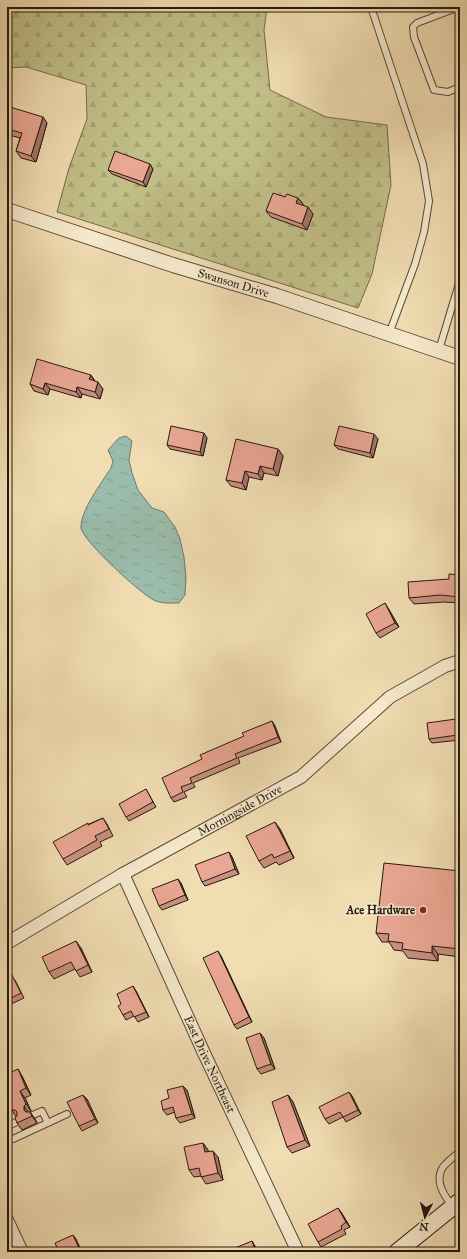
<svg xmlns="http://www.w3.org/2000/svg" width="467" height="1259" viewBox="0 0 467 1259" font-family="'IM FELL Great Primer',serif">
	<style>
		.forest { fill: url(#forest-firs); stroke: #736c4b }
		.water { fill: url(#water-ripples); stroke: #6c7b6d }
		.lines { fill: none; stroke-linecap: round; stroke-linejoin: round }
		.service-casing { stroke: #584a38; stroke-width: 8 }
		.minor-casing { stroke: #584a38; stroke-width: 14 }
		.tertiary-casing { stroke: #584a38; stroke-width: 16 }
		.secondary-casing { stroke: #25190f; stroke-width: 18 }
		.service { stroke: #f6e9cd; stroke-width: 6 }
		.minor { stroke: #f6e9cd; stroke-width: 12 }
		.tertiary { stroke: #f6e9cd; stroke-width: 14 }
		.secondary { stroke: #f6e9cd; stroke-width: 16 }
		.wall { fill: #c9907f; stroke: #25190f }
		.shaded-wall { fill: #a47568; stroke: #25190f }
		.building { fill: #eaa794; stroke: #25190f }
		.poi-dot { fill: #8f2418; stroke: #f6e9cd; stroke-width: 1.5 }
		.labels { text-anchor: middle; stroke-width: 3; stroke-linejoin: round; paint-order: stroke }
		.street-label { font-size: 12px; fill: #25190f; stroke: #f6e9cd }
		.poi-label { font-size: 12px; font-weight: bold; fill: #25190f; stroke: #f6e9cd; text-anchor: end }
	</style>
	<defs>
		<pattern id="forest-firs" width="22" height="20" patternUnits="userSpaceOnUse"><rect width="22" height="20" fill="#c1bf87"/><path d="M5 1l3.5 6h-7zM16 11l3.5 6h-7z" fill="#a6a473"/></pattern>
		<pattern id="water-ripples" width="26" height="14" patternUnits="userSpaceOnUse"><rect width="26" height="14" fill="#9bbcac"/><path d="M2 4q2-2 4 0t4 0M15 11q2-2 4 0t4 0" fill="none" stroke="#85a193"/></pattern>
	</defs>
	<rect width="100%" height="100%" fill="#f1ddb2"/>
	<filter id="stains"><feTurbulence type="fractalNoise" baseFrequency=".005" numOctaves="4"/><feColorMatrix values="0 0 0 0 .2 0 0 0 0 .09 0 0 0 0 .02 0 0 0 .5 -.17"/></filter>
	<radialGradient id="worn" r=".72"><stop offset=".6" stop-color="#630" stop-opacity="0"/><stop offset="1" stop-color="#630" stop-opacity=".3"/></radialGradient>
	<!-- forest -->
	<path class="forest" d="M7,7H267L264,30L270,90L326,117L387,125L391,185L372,274L358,308L57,212L69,168L87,119L86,85L26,67L7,68Z"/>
	<!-- water -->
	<path class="water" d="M126,436L132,441L129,460L132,473L138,490L152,508L164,512L175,527L180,539L184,557L186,577L185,595L179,603C170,603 159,604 152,599C139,592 83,541 81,528C80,511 102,482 111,468L113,461L108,450L119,438Z"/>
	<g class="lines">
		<!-- service casing -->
		<g class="service-casing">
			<path id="service" d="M371,7L423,164L429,201L424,232L415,264L389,334
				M459,7L417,23L413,27L414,37L434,90L448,92L460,87
				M439,350L460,280
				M33,1115L42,1111L48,1123
				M7,1127L18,1121
				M7,1136L13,1139L67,1114
				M452,1206C444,1195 434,1181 443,1167C448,1161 455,1156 460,1151"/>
		</g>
		<!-- minor casing -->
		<g class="minor-casing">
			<g id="minor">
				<path id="s1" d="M123,874L203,1051L298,1252"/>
				<path id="s2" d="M7,943L123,874L301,777L390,697L445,666L460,661"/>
				<path d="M7,1220L22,1252"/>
			</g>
		</g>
		<!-- tertiary casing -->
		<g class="tertiary-casing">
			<g id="tertiary">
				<path id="s3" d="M7,210L173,265L277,296L460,358"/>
			</g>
		</g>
		<!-- secondary casing -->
		<g class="secondary-casing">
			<path id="secondary" d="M397,1252L460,1201"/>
		</g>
		<!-- service -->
		<use href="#service" class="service"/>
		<!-- minor -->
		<use href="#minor" class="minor"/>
		<!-- tertiary -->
		<use href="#tertiary" class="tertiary"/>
		<!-- secondary -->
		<use href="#secondary" class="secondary"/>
	</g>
	<!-- wall -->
	<path class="wall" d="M7,118L47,123L36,162L21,158L16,151L20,138L9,135L7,133Z
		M153,169L146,187L112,174L108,170Z
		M285,197L298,198L303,204L302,206L313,214L307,230L271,217L266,211Z
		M91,375L95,381L103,389L100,399L82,394L81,398L50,389L48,395L34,391L30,384Z
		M207,438L203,456L170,449L167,445Z
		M378,439L373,458L338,449L334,445Z
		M278,449L283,456L278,476L264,473L262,480L249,477L246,490L231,486L226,480Z
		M460,575V603L444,602L414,604L409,598L449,579Z
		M388,608L399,627L380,638L376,633Z
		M456,719L459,724L460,740L432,743L429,739Z
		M272,721L275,726L281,742L238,758L240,763L193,783L195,787L184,792L187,797L174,802L171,798L202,759Z
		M146,789L156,807L129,821L126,817Z
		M103,818L107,824L113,836L100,842L102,846L67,865L63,859L89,824Z
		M280,829L294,858L279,865L276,862L264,868L259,861Z
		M229,852L232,857L239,874L205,886L202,882Z
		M460,871V957L438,954V961L408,958L403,951L394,950L389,942H382L376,933Z
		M181,883L188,900L162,910L159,906Z
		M81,948L92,972L80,977L75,969L54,979L49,972Z
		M221,956L252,1022L237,1029L234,1025Z
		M7,977L15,980L24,998L7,1006Z
		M136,991L149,1017L138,1022L134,1016L126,1020L123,1015L121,1004Z
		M264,1038L275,1069L261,1074L257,1069Z
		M7,1074L22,1076L31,1095L25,1098L31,1111L30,1112L35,1119L37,1123L22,1130L17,1123L16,1117L12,1110L9,1105L7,1106Z
		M187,1090L195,1118L180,1123L176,1118L175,1112L167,1115L163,1110L169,1098Z
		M349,1092L352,1096L361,1114L346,1122L343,1117L329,1124L325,1119Z
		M288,1095L293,1102L310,1146L292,1153L287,1147Z
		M87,1099L98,1123L82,1131L79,1126Z
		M203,1143L208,1150V1152L218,1157L223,1180L206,1184L201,1176L194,1177L189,1170Z
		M341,1212L350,1227L344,1230L346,1234L321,1247L318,1242Z"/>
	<!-- shaded-wall -->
	<path class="shaded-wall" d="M43,117L47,123L36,162L31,156Z
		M150,164L153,169L146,187L143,182Z
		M298,198L303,204L301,210L296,203Z
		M308,207L313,214L307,230L302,224Z
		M91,375L95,382L89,379Z
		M98,382L103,389L100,399L95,392Z
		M45,383L50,389L48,395L43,389Z
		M77,387L82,394L81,398L76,392Z
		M204,433L207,438L203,456L200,452Z
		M374,434L378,439L373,458L370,453Z
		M278,449L283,456L278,476L273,469Z
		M260,466L264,473L262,480L258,474Z
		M245,471L249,477L246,490L242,483Z
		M385,603L388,608L399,627L395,623Z
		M456,719L459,724L460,737L458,735Z
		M272,721L275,726L281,742L278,737Z
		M275,822L280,829L294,858L290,851Z
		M229,852L232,857L239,874L235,869Z
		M178,879L181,883L188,900L185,895Z
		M76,941L81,948L92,972L88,965Z
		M432,946L438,954V961L432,953Z
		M218,951L221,956L252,1022L249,1017Z
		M133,986L136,991L149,1017L146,1012Z
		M260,1033L264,1038L275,1069L271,1064Z
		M18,1069L22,1076L31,1095L26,1088Z
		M183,1086L187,1090L195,1118L192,1114Z
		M20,1091L25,1098L31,1111L26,1104Z
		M349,1092L352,1096L361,1114L358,1110Z
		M83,1095L87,1099L98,1123L95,1119Z
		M288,1095L293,1102L310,1146L305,1140Z
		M24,1106L29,1113V1116L24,1110Z
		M30,1112L35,1119L37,1123L32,1116Z
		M203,1143L208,1150L210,1159L205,1152Z
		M213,1151L218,1157L223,1180L218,1173Z
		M338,1208L341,1212L350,1227L346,1222Z
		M73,1235L76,1239L82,1252L80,1250Z
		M252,1241L255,1246L257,1252H256Z"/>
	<!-- building -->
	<path class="building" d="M10,107L43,117L31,156L16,151L22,133L7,129V118Z
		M115,151L150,164L143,182L108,170Z
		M273,193L285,197L287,194L298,198L296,203L308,207L302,224L266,211Z
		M37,359L91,375L89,379L98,382L95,392L77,387L76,392L45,383L43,389L30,384Z
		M171,426L204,433L200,452L167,445Z
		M339,426L374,434L370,453L334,445Z
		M236,439L278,449L273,469L260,466L258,474L245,471L242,483L226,480Z
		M449,574L460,575V597L440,595L409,598L408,582L449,579Z
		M385,603L395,623L376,633L366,614Z
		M456,719L458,735L429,739L427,723Z
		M272,721L278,737L235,754L237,758L190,778L192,783L181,787L183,792L171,798L162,778L202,759L200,755L244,736L242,733Z
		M146,789L153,802L126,817L119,804Z
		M103,818L109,829L95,836L97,840L63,859L53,842L88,823V825Z
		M275,822L290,851L274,858L272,854L259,861L246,836Z
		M229,852L235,869L202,882L195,865Z
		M384,863L460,871V949L432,946V953L402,949L403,943L388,941L389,934L376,933Z
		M178,879L185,895L159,906L152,889Z
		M76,941L88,965L76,971L71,962L49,972L42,957Z
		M218,951L249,1017L234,1025L203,958Z
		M12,975L21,993L7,1000V977Z
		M133,986L146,1012L134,1017L131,1011L123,1015L118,1006L121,1004L117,994Z
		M260,1033L271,1064L257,1069L246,1038Z
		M18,1069L26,1088L20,1091L26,1104L24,1106V1110L26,1112H30L32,1116L17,1123L15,1118L17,1116V1112L15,1110H12L7,1100V1074Z
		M183,1086L192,1114L176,1118L173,1107L163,1110L161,1101L169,1098L167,1090Z
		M349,1092L358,1110L343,1117L340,1112L325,1119L319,1107Z
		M83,1095L95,1119L79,1126L67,1102Z
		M288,1095L305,1140L287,1147L272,1102Z
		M203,1143L205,1152L213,1151L218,1173L201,1177L199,1168L189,1170L184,1147Z
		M338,1208L346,1222L341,1226L342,1229L318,1242L308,1224Z
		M73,1235L80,1250L79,1251V1252H59L55,1243Z
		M252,1241L256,1252H237L235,1248Z"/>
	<!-- markers -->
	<circle class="poi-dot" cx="423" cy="910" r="4"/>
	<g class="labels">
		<!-- street labels -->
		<g class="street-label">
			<text dy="4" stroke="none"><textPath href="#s3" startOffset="238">Swanson Drive</textPath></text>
			<text dy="4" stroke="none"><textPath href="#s2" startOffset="268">Morningside Drive</textPath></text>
			<text dy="4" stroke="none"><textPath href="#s1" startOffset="209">East Drive Northeast</textPath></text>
		</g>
		<!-- poi labels -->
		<g class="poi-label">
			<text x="415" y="914">Ace Hardware</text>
		</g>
	</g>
	<!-- margin -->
	<rect width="467" height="1259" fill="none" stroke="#f1ddb2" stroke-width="24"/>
	<rect x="8" y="8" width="451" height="1243" fill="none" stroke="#25190f" stroke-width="2"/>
	<rect x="12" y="12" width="443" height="1235" fill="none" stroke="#25190f"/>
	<!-- north arrow -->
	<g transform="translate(425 1217) rotate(186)" stroke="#f6e9cd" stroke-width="3" paint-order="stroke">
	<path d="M0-3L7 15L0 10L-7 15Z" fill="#25190f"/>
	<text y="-6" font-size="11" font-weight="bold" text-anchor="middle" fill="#25190f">N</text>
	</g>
	<rect width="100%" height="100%" filter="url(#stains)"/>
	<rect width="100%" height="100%" fill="url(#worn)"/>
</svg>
